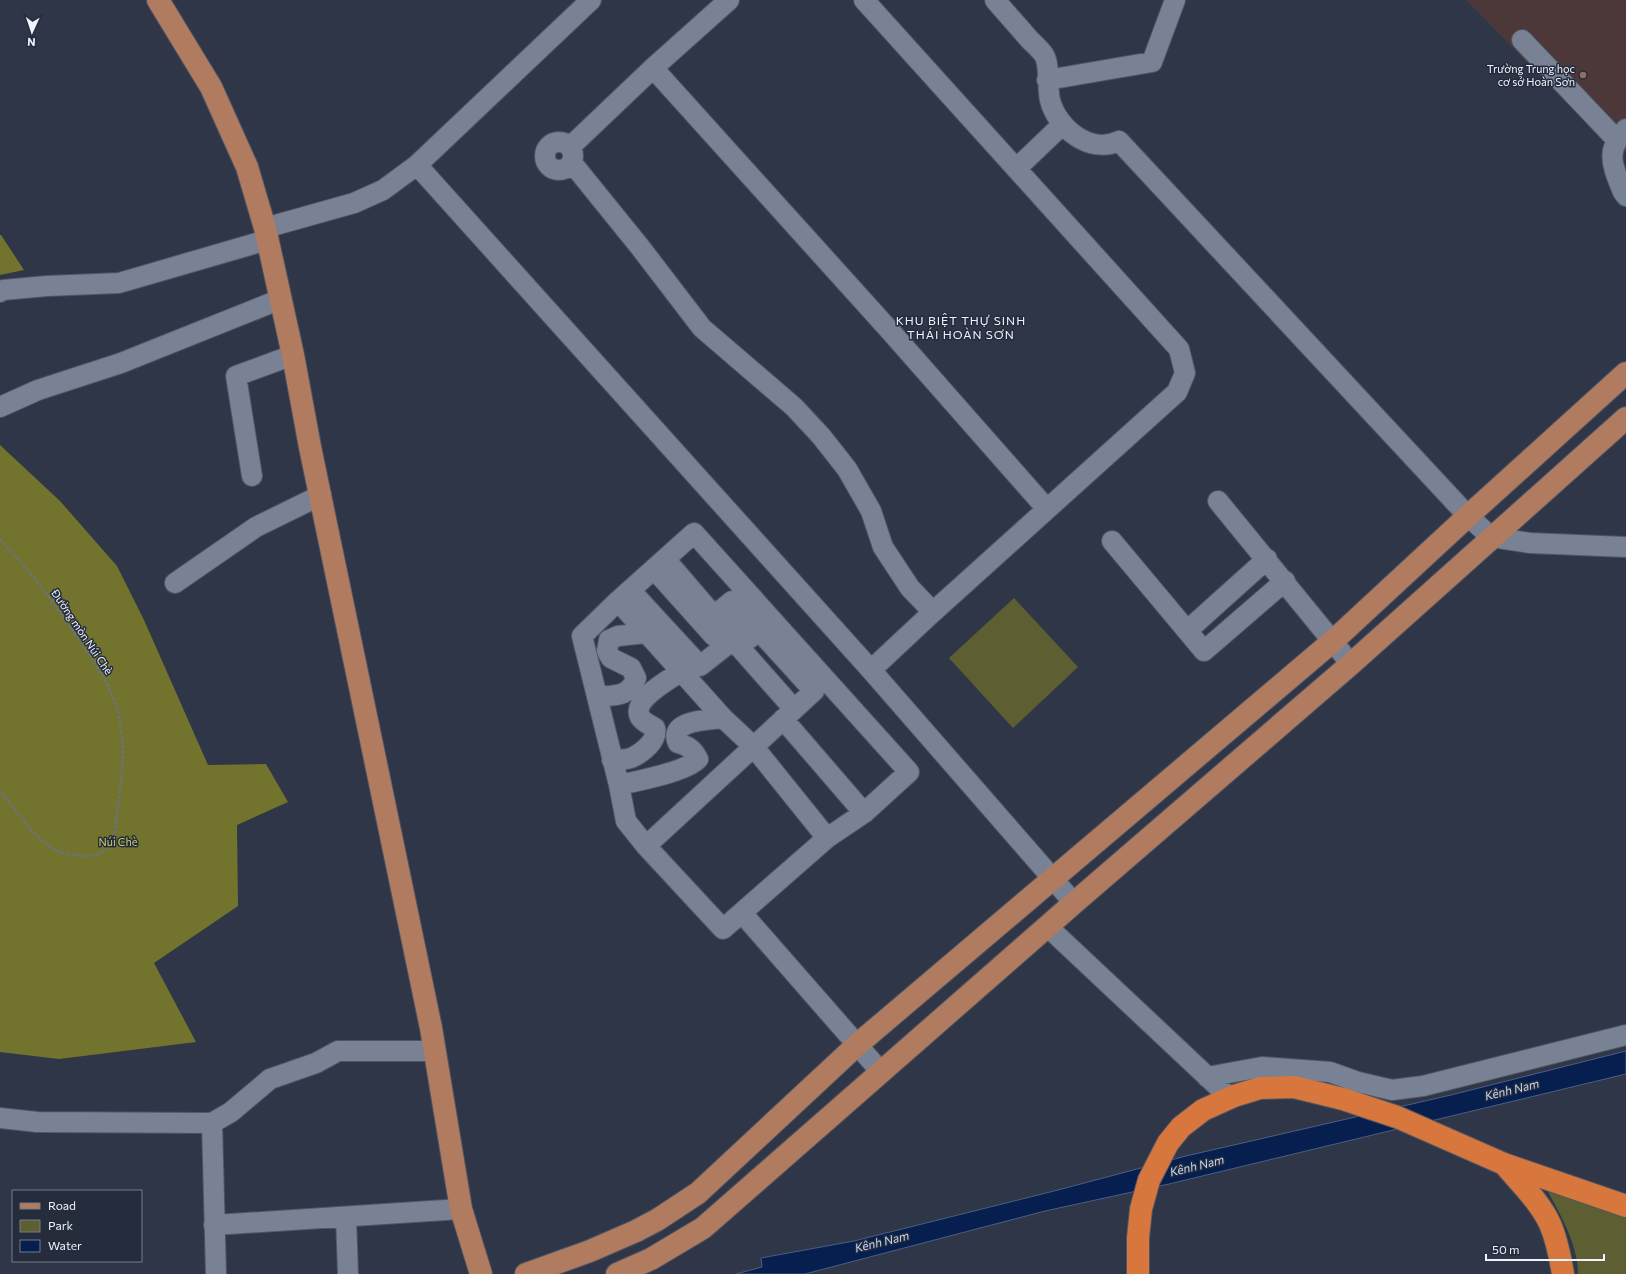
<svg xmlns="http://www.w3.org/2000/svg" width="1626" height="1274" viewBox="0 0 1626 1274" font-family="Commissioner,sans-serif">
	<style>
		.education { fill: #4d3839 }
		.green { fill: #5d5f33 }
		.forest { fill: #72742e }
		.water { fill: #061f4e; stroke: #4c5f83 }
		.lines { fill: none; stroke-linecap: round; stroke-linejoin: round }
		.minor-casing { stroke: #4f5563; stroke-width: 22 }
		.major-casing { stroke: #4f5563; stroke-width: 24 }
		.highway-casing { stroke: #4f5563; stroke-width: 24 }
		.path { stroke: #6b7180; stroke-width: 2.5; stroke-dasharray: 3 2; stroke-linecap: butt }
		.minor { stroke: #798194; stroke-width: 20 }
		.major { stroke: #b17b60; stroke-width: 22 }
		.highway { stroke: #d7773e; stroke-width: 22 }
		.education-dot { fill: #8d6e63; stroke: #252c3c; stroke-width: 1.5 }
		.labels { text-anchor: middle; stroke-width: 3; stroke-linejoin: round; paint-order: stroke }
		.poi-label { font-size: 11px; fill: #eef3fe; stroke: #252c3c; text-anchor: end }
		.street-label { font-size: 11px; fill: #eef3fe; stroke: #252c3c }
		.park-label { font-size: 11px; fill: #cbce6c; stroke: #252c3c }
		.neighbourhood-label { font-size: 12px; letter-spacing: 1px; fill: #eef3fe; stroke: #252c3c }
		.water-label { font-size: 12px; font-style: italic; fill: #c4d7f7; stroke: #252c3c }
	</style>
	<rect width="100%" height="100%" fill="#2f3647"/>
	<!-- education -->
	<path class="education" d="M1466,0H1626V151L1620,157Z"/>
	<!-- green -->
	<path class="green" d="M1014,598L1078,667L1013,728L949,658Z
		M1546,1188L1626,1218V1274H1578C1578,1244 1560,1214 1546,1188Z"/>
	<!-- forest -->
	<path class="forest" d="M0,235H1L24,270L0,275Z
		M0,445L60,501L117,566L144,620L208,765L266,764L288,802L237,825L238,906L154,963L196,1042L59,1059L0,1052Z"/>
	<!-- water -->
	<path class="water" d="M1626,1051V1074L1169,1184L1045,1211L805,1274H736L762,1267L761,1258L854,1241L1058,1190L1186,1156L1451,1095Z"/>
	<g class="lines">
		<!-- minor casing -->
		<g class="minor-casing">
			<path id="minor" d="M591,0L417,165L871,670L1074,903
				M995,0C1006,13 1018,26 1029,39C1034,44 1040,49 1044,55C1050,64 1047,88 1050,100C1057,128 1090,155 1119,141L1468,516L1491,537L1530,543L1626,547
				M1522,40L1616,139
				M653,68L892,333L1047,509
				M1047,80L1152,62L1175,0
				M1626,129C1604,151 1613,167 1623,192L1626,196
				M545 156a14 14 0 1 1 28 0a14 14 0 1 1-28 0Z
				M570,147L653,68L729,0
				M572,163L640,247L702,328L794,407L821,436L847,469L871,511L883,547L910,588L933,612L1177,392L1185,373L1179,349L864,0
				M1017,168L1063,124
				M265,228L354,203L383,190L417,165
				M0,292L3,290L47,286L119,283L267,240
				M0,407L38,390L121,363L281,299
				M252,476L236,376L293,355
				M1218,501L1351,664
				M694,533L909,772L864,813L827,838L723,929L646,846L626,821L619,785L582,636L618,601Z
				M1112,541L1204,651L1285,581
				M654,569L714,636L733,619L750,638
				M175,583L256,527L321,495
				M630,590L700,666L733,640L794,709
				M618,601L723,718L753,746L827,838
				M1188,630L1267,559
				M871,670L933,612
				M597,697C615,695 630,697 636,678L631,668L611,658L607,651L609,640L618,636L646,633
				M783,719L864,813
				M612,760C618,759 626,760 631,758C642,753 658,741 655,728C650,725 643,722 640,717C631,700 670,679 682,671
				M619,785C637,781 686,772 698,759C693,749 688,746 678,743C667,720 709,720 723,718
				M646,846L814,691L732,601L714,616L665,559
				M742,913L881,1072
				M1048,927L1230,1098
				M1207,1077L1262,1067L1330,1072L1358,1082L1392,1090L1423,1086L1626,1035
				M0,1118L37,1122L212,1123L231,1112L270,1079L316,1063L338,1051H435
				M212,1123L216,1274
				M346,1217L348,1274
				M214,1225L461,1209"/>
		</g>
		<!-- major casing -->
		<g class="major-casing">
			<path id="major" d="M158,0L211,87L247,167L265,228L293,355L310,447L431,1028L461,1209L481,1274
				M526,1274L590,1251L636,1231L657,1220L698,1193L858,1044L1333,641L1468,516L1626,373
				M617,1274L651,1259L703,1228L1074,903L1351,664L1626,418"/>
		</g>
		<!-- highway casing -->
		<g class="highway-casing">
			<path id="highway" d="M1505,1165C1520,1183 1540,1202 1550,1224C1557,1240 1560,1256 1563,1274
				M1138,1274V1238L1141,1209L1149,1180L1168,1143L1181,1127L1203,1110L1234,1096L1260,1088L1294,1087L1343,1099L1397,1117L1504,1164L1626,1206"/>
		</g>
		<!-- path -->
		<path class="path" d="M0,539L36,580L83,644L107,684L119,713L123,747L122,774L114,839C110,850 100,855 88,856C78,856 60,854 52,848C31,834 16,810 0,791"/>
		<!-- minor -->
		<use href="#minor" class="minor"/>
		<!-- major -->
		<use href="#major" class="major"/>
		<!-- highway -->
		<use href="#highway" class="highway"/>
	</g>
	<!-- markers -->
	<circle class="education-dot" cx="1583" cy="75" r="4"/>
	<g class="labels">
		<!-- poi labels -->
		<g class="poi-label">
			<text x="1575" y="73">Trường Trung học<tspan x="1575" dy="13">cơ sở Hoàn Sơn</tspan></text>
		</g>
		<!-- street labels -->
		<g class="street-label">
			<text transform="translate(82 632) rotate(56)" y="4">Đường mòn Núi Chè</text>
		</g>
		<!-- park labels -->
		<g class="park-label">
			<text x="118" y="846">Núi Chè</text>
		</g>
		<!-- neighbourhood labels -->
		<g class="neighbourhood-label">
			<text x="961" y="325">KHU BIỆT THỰ SINH<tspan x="961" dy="14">THÁI HOÀN SƠN</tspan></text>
		</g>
		<!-- water labels -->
		<g class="water-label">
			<text transform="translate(1512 1090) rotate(-14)" y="4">Kênh Nam</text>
			<text transform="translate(1197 1166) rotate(-14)" y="4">Kênh Nam</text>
			<text transform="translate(882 1242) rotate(-14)" y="4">Kênh Nam</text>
		</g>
	</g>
	<!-- legend -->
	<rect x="12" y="1190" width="130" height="72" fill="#252c3c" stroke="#757c8a"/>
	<rect x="20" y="1203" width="20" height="6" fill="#b17b60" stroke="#757c8a"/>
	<text x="48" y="1210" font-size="12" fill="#eef3fe">Road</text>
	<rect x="20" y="1220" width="20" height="12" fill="#5d5f33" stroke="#757c8a"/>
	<text x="48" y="1230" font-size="12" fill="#eef3fe">Park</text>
	<rect x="20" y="1240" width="20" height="12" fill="#061f4e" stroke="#757c8a"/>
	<text x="48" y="1250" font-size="12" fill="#eef3fe">Water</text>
	<!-- north arrow -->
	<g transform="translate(32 32) rotate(183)" stroke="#252c3c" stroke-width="3" paint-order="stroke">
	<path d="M0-3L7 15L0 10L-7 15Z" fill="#eef3fe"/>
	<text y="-6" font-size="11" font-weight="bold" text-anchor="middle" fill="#eef3fe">N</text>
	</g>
	<!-- scale -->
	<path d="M1486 1254v6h118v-6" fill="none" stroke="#eef3fe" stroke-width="2"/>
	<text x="1492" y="1254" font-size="12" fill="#eef3fe" stroke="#252c3c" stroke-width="3" paint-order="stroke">50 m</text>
</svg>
